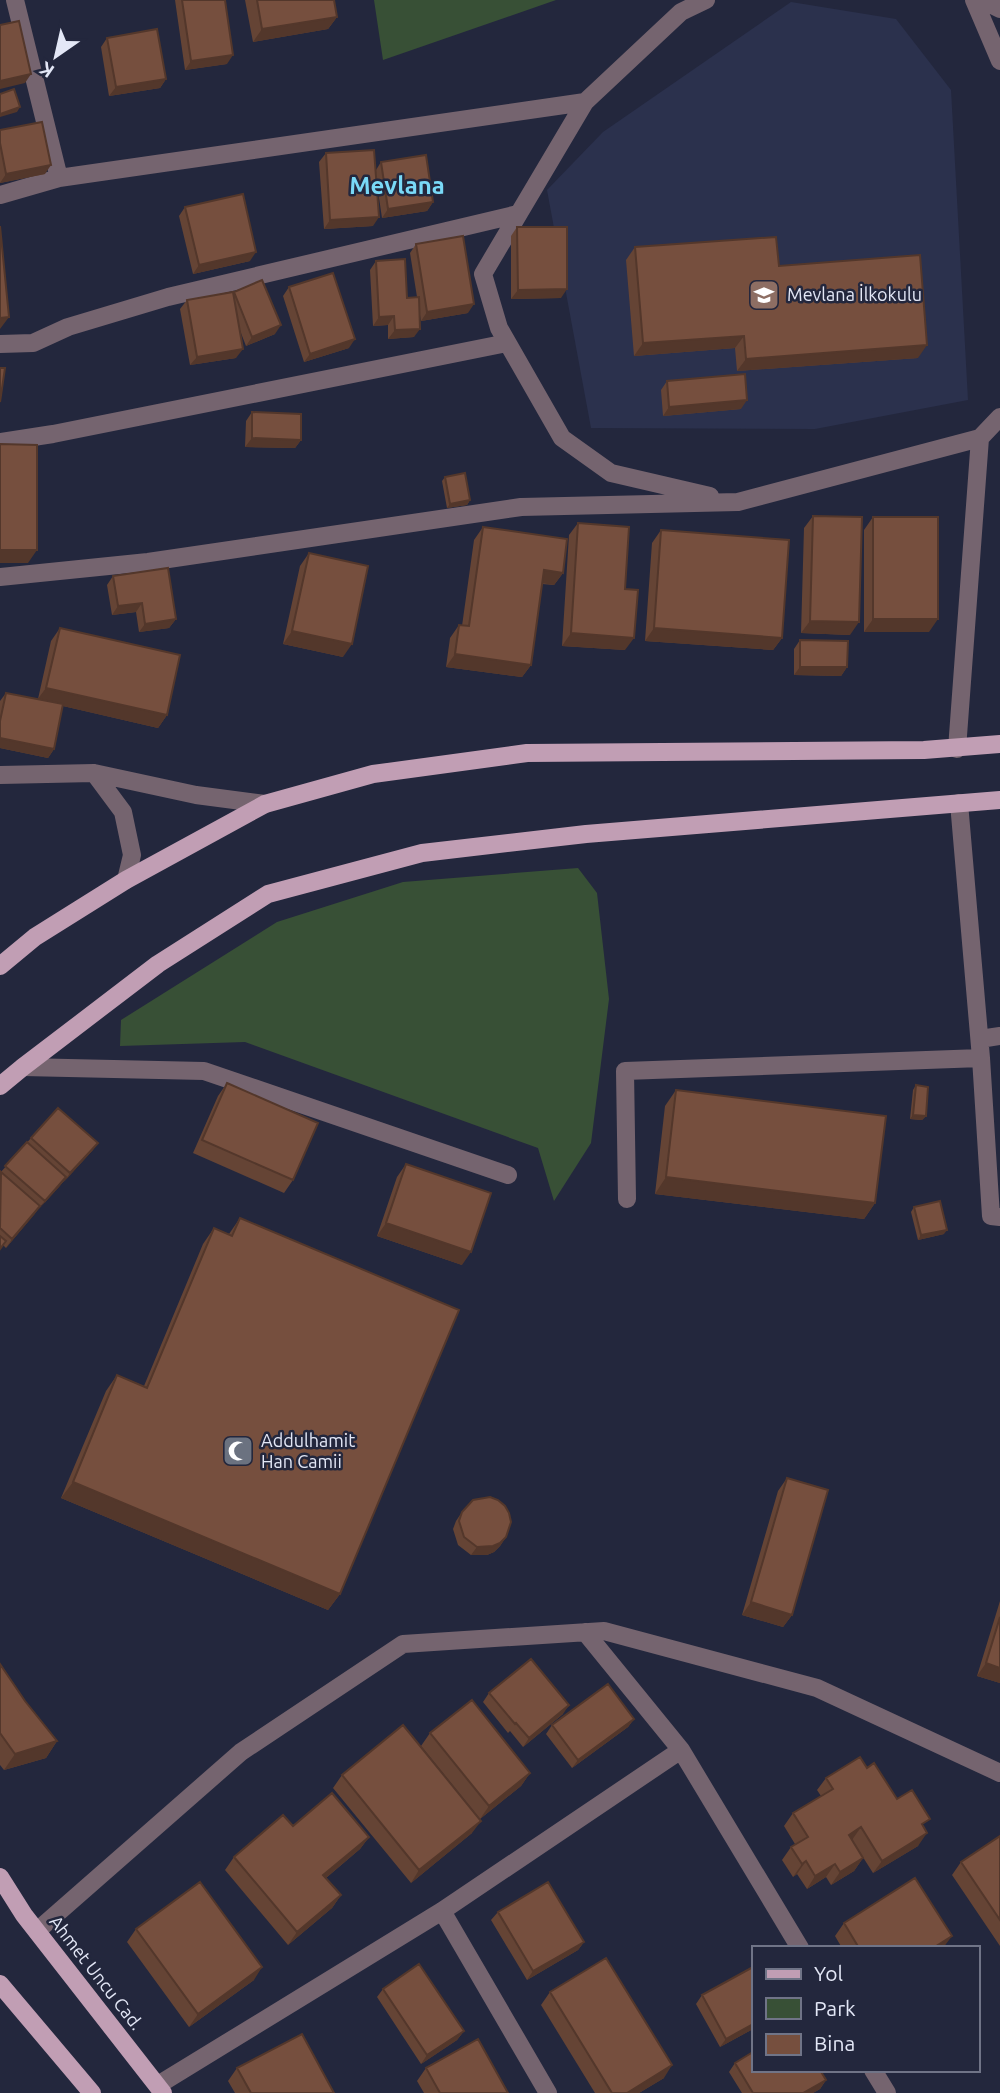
<svg xmlns="http://www.w3.org/2000/svg" width="1000" height="2093" viewBox="0 0 1000 2093" font-family="Ubuntu,sans-serif">
	<style>
		.built { fill: #2b314d }
		.green { fill: #385036 }
		.lines { fill: none; stroke-linecap: round; stroke-linejoin: round }
		.minor { stroke: #75646f; stroke-width: 18 }
		.major { stroke: #c19eb4; stroke-width: 18 }
		.wall { fill: #654435 }
		.shaded-wall { fill: #53372b }
		.building { fill: #764f3e; stroke: #53372b; stroke-width: 2 }
		.labels { text-anchor: middle; stroke-width: 5; stroke-linejoin: round; paint-order: stroke }
		.poi-label { font-size: 18px; fill: #e3e7f6; stroke: #23273d; text-anchor: start }
		.street-label { font-size: 18px; fill: #e3e7f6; stroke: #23273d }
		.district-label { font-size: 24px; font-weight: bold; fill: #79d9f7; stroke: #23273d }
	</style>
	<rect width="100%" height="100%" fill="#23273d"/>
	<!-- built -->
	<path class="built" d="M791,2L896,19L951,90L968,400L815,429L591,428L547,190L603,132Z"/>
	<!-- green -->
	<path class="green" d="M374,0H556L383,60Z
		M578,868L597,893L609,999L591,1143L554,1201L538,1148L245,1042L120,1046L121,1020L277,922L403,882Z"/>
	<g class="lines">
		<!-- minor -->
		<path class="minor" d="M15,0L59,178
			M974,0L1000,61
			M982,0L1000,9
			M585,102L483,274L499,328L562,438L611,473L710,496
			M0,195L59,178L585,102L681,12L706,0
			M0,344L33,343L68,327L168,297L518,214
			M0,442L53,434L507,343
			M0,577L148,562L521,507L738,502L980,438
			M957,749L980,438L1000,417
			M94,773L123,812L132,855L126,880
			M0,775L94,773L196,795L265,804
			M959,803L981,1058L991,1216L1000,1217
			M980,1039L1000,1036
			M23,1067L204,1071L508,1175
			M627,1199L625,1071L981,1058
			M585,1632L681,1750L800,1948
			M442,1911L548,2093
			M37,1931L241,1752L403,1644L604,1631L817,1688L1000,1773
			M873,2070L887,2093
			M158,2085L442,1911L681,1750"/>
		<!-- major -->
		<path class="major" d="M0,966L35,937L126,880L265,804L373,774L527,753L924,750L1000,744
			M0,1086L23,1067L158,964L268,894L422,853L586,834L1000,800
			M0,1877L24,1915L163,2093
			M0,1984L92,2093"/>
	</g>
	<!-- wall -->
	<path class="wall" d="M175,0H225L227,64L185,70Z
		M245,0H334L337,17L328,29L253,42Z
		M107,38L166,79L160,88L109,96L101,47Z
		M0,130L45,174L0,183Z
		M326,153L376,170L381,162L433,202L427,211L382,218L376,178L373,226L324,229L319,162Z
		M185,207L250,261L193,274L179,216Z
		M517,227L561,298L511,299V236Z
		M416,244L468,313L421,321L419,310L414,337L388,339V325L373,326L370,270L376,261L407,298L417,297L410,253Z
		M635,247L779,266L918,358L737,371L735,348L634,356L626,260Z
		M289,287L349,348L304,362L283,296Z
		M234,292L275,334L246,346L239,328L236,358L190,365L180,309L187,300L233,294Z
		M667,381L741,409L663,416L661,390Z
		M252,412L301,440L295,448L245,447L246,421Z
		M445,477L470,500L467,505L447,508L442,481Z
		M813,516L850,635L801,633L804,528Z
		M873,517L929,632H864V530Z
		M578,523L625,589V650L562,646L569,535Z
		M483,527L563,573L554,585L542,584L531,665L522,677L446,667L450,638L459,625L462,626L474,540Z
		M661,530L782,638L773,650L645,641L652,543Z
		M309,553L343,657L283,644L300,566Z
		M113,576L176,619L169,628L139,632L136,612L112,615L107,585Z
		M60,628L167,715L158,728L63,706L54,749L48,758L0,748V701L6,693L38,699L51,641Z
		M800,640L847,667L841,676L794,675V649Z
		M227,1083L293,1180L284,1193L193,1153L218,1096Z
		M916,1085L926,1116L922,1120L910,1119L913,1090Z
		M676,1090L875,1203L864,1219L655,1194L665,1106Z
		M31,1138L98,1143L92,1151L38,1209L6,1248L3,1245L0,1249V1173Z
		M406,1164L462,1265L377,1236L397,1177Z
		M914,1207L944,1234L918,1240L911,1212Z
		M240,1218L340,1594L328,1610L61,1498L106,1391L117,1375L144,1386L203,1244L214,1228L229,1234Z
		M787,1478L792,1615L783,1627L742,1615L778,1491Z
		M462,1512L506,1537L500,1546L494,1552L487,1555H471L458,1545L453,1529L456,1521Z
		M1000,1601V1683L977,1676Z
		M0,1664L25,1701L57,1741L46,1758L4,1770L0,1765Z
		M489,1693L563,1714L523,1747L510,1731L508,1733L483,1702Z
		M634,1719L628,1727L572,1768L546,1734L552,1725Z
		M430,1733L530,1773L521,1786L480,1819L421,1746Z
		M867,1768L924,1828L918,1846L873,1873L852,1840L863,1858L854,1871L831,1885L826,1877L807,1889L797,1874L793,1877L782,1860L791,1847L795,1844L784,1826L793,1813L821,1796L817,1790L826,1778Z
		M342,1775L472,1833L411,1883L333,1788Z
		M293,1826L369,1837L360,1849L326,1878L341,1895L332,1908L288,1945L225,1870L234,1857Z
		M1000,1836V1946L952,1875L961,1862Z
		M498,1912L584,1942L578,1950L527,1980L491,1920Z
		M844,1923L943,1948H842L835,1936Z
		M136,1929L254,1980L189,2027L127,1942Z
		M753,1967V2029L720,2047L696,2004L702,1995Z
		M383,1989L464,2031L457,2040L421,2064L377,1997Z
		M550,1992L664,2078L639,2093H595L541,2005Z
		M735,2063L826,2080L820,2089L813,2093H742L729,2072Z
		M237,2068L334,2093H235L228,2081Z
		M426,2068L508,2093H424L417,2081Z"/>
	<!-- shaded-wall -->
	<path class="shaded-wall" d="M337,17L328,29L253,42L262,29Z
		M233,55L227,64L185,70L191,61Z
		M31,74L25,83L0,89V81Z
		M166,79L160,88L109,96L116,87Z
		M20,107L17,112L0,117V114Z
		M51,165L45,174L0,183L6,174Z
		M433,202L427,211L382,218L388,209Z
		M379,217L373,226L324,229L330,220Z
		M256,252L250,261L193,274L199,265Z
		M567,289L561,298L511,299L518,290Z
		M474,304L468,313L421,321L427,312Z
		M394,316L388,325L373,326L379,317Z
		M9,317L0,329V318Z
		M281,325L275,334L246,346L252,337Z
		M420,329L414,337L388,339L395,330Z
		M744,336L735,348L634,356L643,343Z
		M355,339L349,348L304,362L310,354Z
		M927,345L918,358L737,371L746,359Z
		M243,349L236,358L190,365L197,357Z
		M747,400L741,409L663,416L669,407Z
		M252,438L301,440L295,448L245,447Z
		M470,500L467,505L447,508L450,504Z
		M0,550H37L28,563H0Z
		M544,570L563,573L554,585L535,582Z
		M142,603L136,612L112,615L118,606Z
		M176,619L169,628L139,632L145,624Z
		M873,619H938L929,632H864Z
		M810,621L859,622L850,635L801,633Z
		M654,628L782,638L773,650L645,641Z
		M292,631L352,644L343,657L283,644Z
		M571,633L634,638L625,650L562,646Z
		M455,654L531,665L522,677L446,667Z
		M800,667H847L841,676L794,675Z
		M46,688L167,715L158,728L37,700Z
		M0,738L54,749L48,758L0,748Z
		M913,1115L926,1116L922,1120L910,1119Z
		M98,1143L92,1151L64,1182L70,1173Z
		M66,1177L60,1186L38,1210L45,1201Z
		M666,1177L875,1203L864,1219L655,1194Z
		M40,1206L34,1215L6,1248L12,1239Z
		M386,1223L471,1252L462,1265L377,1236Z
		M947,1230L944,1234L918,1240L921,1235Z
		M73,1482L340,1594L328,1610L61,1498Z
		M506,1537L500,1546L494,1552L487,1555H471L477,1547Z
		M751,1602L792,1615L783,1627L742,1615Z
		M986,1663L1000,1668V1683L977,1676Z
		M569,1705L563,1714L523,1747L529,1738Z
		M634,1719L628,1727L572,1768L578,1760Z
		M57,1741L46,1758L4,1770L15,1754Z
		M530,1773L521,1786L480,1819L489,1806Z
		M481,1821L472,1833L411,1883L419,1870Z
		M861,1827L852,1840L849,1835Z
		M927,1833L918,1846L873,1873L882,1861Z
		M369,1837L360,1849L314,1888L323,1875Z
		M863,1858L854,1871L831,1885L840,1872Z
		M806,1861L797,1874L793,1877L802,1864Z
		M835,1864L826,1877L807,1889L815,1876Z
		M341,1895L332,1908L288,1945L297,1932Z
		M952,1936L943,1948H933Z
		M584,1942L578,1950L527,1980L533,1971Z
		M262,1967L254,1980L189,2027L198,2014Z
		M753,2024V2029L720,2047L726,2039Z
		M464,2031L457,2040L421,2064L427,2055Z
		M672,2065L664,2078L639,2093H627Z
		M826,2080L820,2089L813,2093H803Z"/>
	<!-- building -->
	<path class="building" d="M182,0H225L233,55L191,61Z
		M257,0H334L337,17L262,29Z
		M19,21L31,74L0,81V25Z
		M157,29L166,79L116,87L107,38Z
		M14,89L20,107L0,114V94Z
		M42,122L51,165L6,174L0,143V130Z
		M374,150L379,217L330,220L326,153Z
		M426,155L433,202L388,209L381,162Z
		M243,194L256,252L199,265L185,207Z
		M0,226L9,317L0,318Z
		M517,227H567V289L518,290Z
		M463,236L474,304L427,312L416,244Z
		M776,237L779,266L920,255L927,345L746,359L744,336L643,343L635,247Z
		M405,259L407,298L419,297L420,329L395,330L394,316L379,317L376,261Z
		M333,273L355,339L310,354L289,287Z
		M262,280L281,325L252,337L234,292Z
		M233,292L243,349L197,357L187,300Z
		M0,368H5L0,402Z
		M745,374L747,400L669,407L667,381Z
		M252,412L301,414V440L252,438Z
		M0,444L37,445V550H0Z
		M465,473L470,500L450,504L445,477Z
		M813,516L862,517L859,622L810,621Z
		M873,517H938V619H873Z
		M578,523L629,527L625,589L638,590L634,638L571,633Z
		M483,527L567,539L563,573L544,570L531,665L455,654L459,625L469,626Z
		M661,530L789,540L782,638L654,628Z
		M309,553L368,566L352,644L292,631Z
		M168,568L176,619L145,624L142,603L118,606L113,576Z
		M60,628L180,655L167,715L46,688Z
		M800,640L848,641L847,667H800Z
		M6,693L63,704L54,749L0,738V721Z
		M227,1083L318,1123L293,1180L202,1140Z
		M916,1085L928,1087L926,1116L913,1115Z
		M676,1090L886,1116L875,1203L666,1177Z
		M58,1108L98,1143L70,1173L31,1138Z
		M27,1142L66,1177L45,1201L5,1166Z
		M406,1164L491,1193L471,1252L386,1223Z
		M1,1172L40,1206L12,1239L0,1228Z
		M940,1201L947,1230L921,1235L914,1207Z
		M240,1218L459,1310L340,1594L73,1482L117,1375L147,1388L214,1228L232,1236Z
		M0,1236L6,1241L0,1249Z
		M787,1478L828,1490L792,1615L751,1602Z
		M490,1497L498,1500L505,1506L509,1513L511,1522L506,1537L500,1543L493,1546L477,1547L464,1537L459,1521L462,1512L473,1500Z
		M1000,1617V1668L986,1663Z
		M531,1659L569,1705L529,1738L516,1723L515,1724L489,1693Z
		M0,1664L25,1701L57,1741L15,1754L0,1733Z
		M608,1684L634,1719L578,1760L552,1725Z
		M472,1700L530,1773L489,1806L430,1733Z
		M403,1725L481,1821L419,1870L342,1775Z
		M860,1757L867,1768L874,1763L897,1799L912,1790L930,1819L922,1824L927,1833L882,1861L861,1827L849,1835L863,1858L840,1872L835,1864L815,1876L806,1861L802,1864L791,1847L808,1837L793,1813L833,1789L826,1778Z
		M332,1793L369,1837L323,1875L341,1895L297,1932L234,1857L283,1815L293,1826Z
		M1000,1836V1920L961,1862Z
		M915,1878L952,1936L933,1948H859L844,1923Z
		M200,1882L262,1967L198,2014L136,1929Z
		M548,1882L584,1942L533,1971L498,1912Z
		M606,1958L672,2065L627,2093H612L550,1992Z
		M419,1964L464,2031L427,2055L383,1989Z
		M753,1967V2024L726,2039L702,1995Z
		M302,2034L334,2093H251L237,2068Z
		M478,2039L508,2093H440L426,2068Z
		M753,2052V2070H820L826,2080L803,2093H753L735,2063Z"/>
	<!-- icons -->
	<defs>
		<g id="school-square" transform="scale(1.575)"><rect x="-9" y="-9" width="18" height="18" rx="4" fill="#8d6e63" stroke="#23273d"/><path d="M0-5L7-2L0 1L-7-2ZM-4 1L0 2.5L4 1V4Q0 6-4 4Z" fill="#fff"/></g>
		<g id="mosque-square" transform="scale(1.575)"><rect x="-9" y="-9" width="18" height="18" rx="4" fill="#6b7280" stroke="#23273d"/><path d="M3.5-4.9A6 6 0 1 0 3.5 4.9A5 5 0 1 1 3.5-4.9Z" fill="#fff"/></g>
	</defs>
	<g fill-rule="evenodd">
		<use href="#school-square" x="764" y="295"/>
		<use href="#mosque-square" x="238" y="1451"/>
	</g>
	<g class="labels">
		<!-- poi labels -->
		<g class="poi-label">
			<text x="787" y="301">Mevlana İlkokulu</text>
			<text x="261" y="1447">Addulhamit<tspan x="261" dy="21">Han Camii</tspan></text>
		</g>
		<!-- street labels -->
		<g class="street-label">
			<text transform="translate(96 1973) rotate(52)" y="6">Ahmet Uncu Cad.</text>
		</g>
		<!-- district labels -->
		<g class="district-label">
			<text x="397" y="194">Mevlana</text>
		</g>
	</g>
	<!-- legend -->
	<rect x="752" y="1946" width="228" height="126" fill="#23273d" stroke="#707487" stroke-width="2"/>
	<rect x="766" y="1969" width="35" height="10" fill="#c19eb4" stroke="#707487" stroke-width="2"/>
	<text x="814" y="1981" font-size="21" fill="#e3e7f6">Yol</text>
	<rect x="766" y="1998" width="35" height="21" fill="#385036" stroke="#707487" stroke-width="2"/>
	<text x="814" y="2016" font-size="21" fill="#e3e7f6">Park</text>
	<rect x="766" y="2034" width="35" height="21" fill="#764f3e" stroke="#707487" stroke-width="2"/>
	<text x="814" y="2051" font-size="21" fill="#e3e7f6">Bina</text>
	<!-- north arrow -->
	<g transform="translate(56 56) rotate(214)" stroke="#23273d" stroke-width="5" paint-order="stroke">
	<path d="M0-5L12 26L0 18L-12 26Z" fill="#e3e7f6"/>
	<text y="-10" font-size="19" font-weight="bold" text-anchor="middle" fill="#e3e7f6">K</text>
	</g>
</svg>
